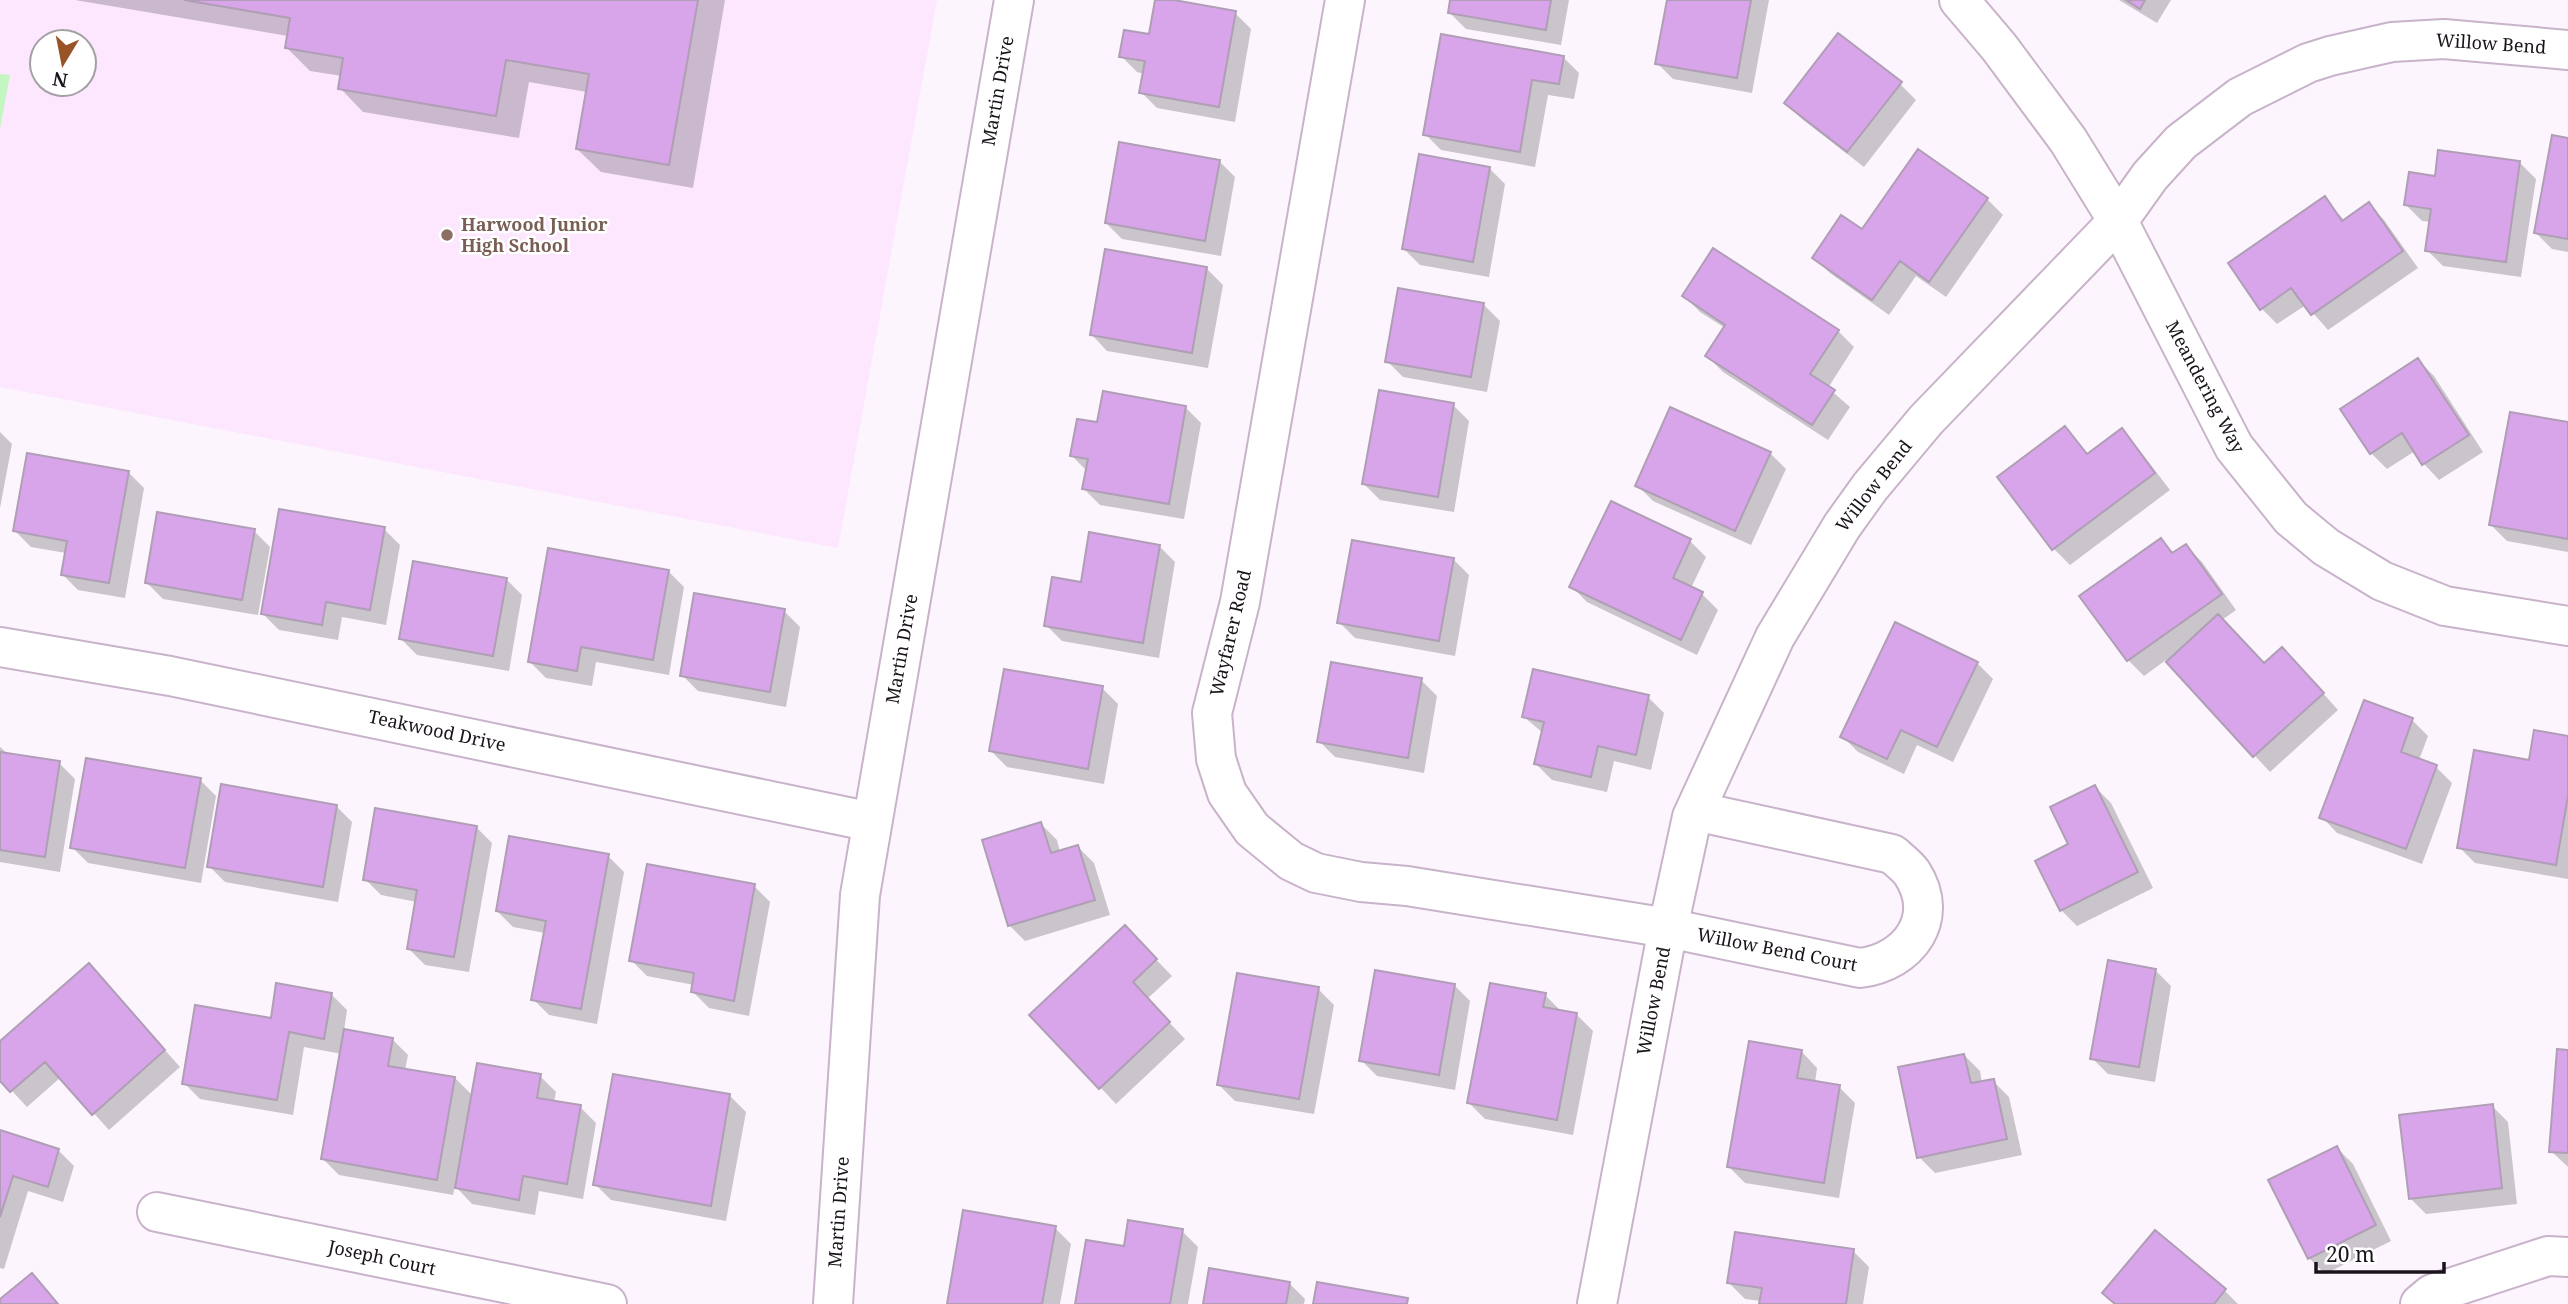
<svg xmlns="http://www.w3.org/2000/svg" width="2568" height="1304" viewBox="0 0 2568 1304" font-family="'Noto Serif',serif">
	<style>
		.built { fill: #fde7ff; fill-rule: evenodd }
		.green { fill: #c4f6c2 }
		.shadow { fill: #0003 }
		.building { fill: #d9a5ea; stroke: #af9eb5; stroke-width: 2 }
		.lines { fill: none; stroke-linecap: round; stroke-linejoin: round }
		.street-casing { stroke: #c8b3ca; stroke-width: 42 }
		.secondary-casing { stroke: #c8b3ca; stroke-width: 42 }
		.street { stroke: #fff; stroke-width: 38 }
		.secondary { stroke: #fff; stroke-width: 38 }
		.education-dot { fill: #8d6e63; stroke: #fff; stroke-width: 2.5 }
		.labels { text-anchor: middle; stroke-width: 5; stroke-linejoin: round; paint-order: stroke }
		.street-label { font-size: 18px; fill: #1a131b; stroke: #fff }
		.education-label { font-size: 18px; font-weight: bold; fill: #785e54; stroke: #fff; text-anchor: start }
	</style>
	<rect width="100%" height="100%" fill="#fdf5fe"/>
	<!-- built -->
	<path class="built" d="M0,0H937L838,548L0,387ZM42,42H84V84H42Z"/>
	<!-- green -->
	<path class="green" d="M0,74L10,75L0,129Z"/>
	<!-- shadow -->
	<path class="shadow" d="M75,0H725L693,188L601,172L577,149L587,92L529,82L519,138L363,112L340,88L342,76L310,71L286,47L288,36Z
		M1157,0L1235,13L1251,29L1235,122L1157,108L1141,92L1144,74L1137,72L1121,56L1151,36Z
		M1452,0H1569L1561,45L1466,29L1450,13Z
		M1668,0H1769L1752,93L1673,79L1657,63Z
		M2119,0H2171L2157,23Z
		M1563,57L1579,73L1574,99L1548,95L1535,167L1441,150L1425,134Z
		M1900,84L1916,100L1864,167L1802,119L1786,103Z
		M2568,139V252L2552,249L2536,233Z
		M1919,152L1987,199L2003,215L1946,297L1916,276L1889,315L1830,273L1814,258L1862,232Z
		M1219,161L1235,177L1221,256L1122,239L1106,223Z
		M2520,163L2536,179L2521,277L2443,266L2427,250L2431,222L2422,221L2406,205L2436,178Z
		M1489,168L1505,184L1489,277L1420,265L1404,249Z
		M2324,198L2345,221L2369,204L2384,220L2418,268L2328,330L2306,305L2277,324L2261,308Z
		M1714,251L1838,331L1854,347L1828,388L1850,407L1828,440L1723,372L1707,356L1725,328L1700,312L1684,296Z
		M1207,269L1223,285L1208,368L1107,351L1092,335Z
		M1484,305L1500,321L1487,392L1403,377L1387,361Z
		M2418,360L2434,376L2483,452L2439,480L2424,464L2415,451L2387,469L2371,453Z
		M1453,405L1469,421L1454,512L1380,500L1364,484Z
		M1185,407L1201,423L1184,519L1100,505L1084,489L1087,471L1072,456Z
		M2568,424V552L2507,541L2491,525Z
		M2065,428L2089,455L2121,431L2137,447L2170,490L2070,565L2054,549L2000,477Z
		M0,432L12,444L0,508Z
		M1770,453L1786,469L1751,545L1653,501L1637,485Z
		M128,472L144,488L125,598L78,590L62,574L66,553L31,547L15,531Z
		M384,529L400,545L386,625L342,617L338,640L279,630L263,614Z
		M254,531L270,547L258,615L163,599L147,583Z
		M2161,540L2175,554L2186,546L2202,562L2236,610L2222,620L2265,665H2298L2338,710L2270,772L2166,660L2144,676L2128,660Z
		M1690,541L1706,557L1691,588L1702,594L1718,610L1697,655L1587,602L1571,586Z
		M1159,546L1175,562L1159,658L1062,641L1046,625L1082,584Z
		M1453,559L1469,575L1455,656L1355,638L1339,622Z
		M668,571L684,587L669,675L596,662L592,686L546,678L530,662Z
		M506,579L522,595L509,671L417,655L401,639Z
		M784,611L800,627L786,707L698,691L682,675Z
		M1977,663L1993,679L1953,762L1917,745L1904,774L1858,752L1842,736Z
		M1421,680L1437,696L1424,773L1335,757L1319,741Z
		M1102,688L1118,704L1104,784L1007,767L991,751Z
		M1648,697L1664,713L1651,770L1614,761L1607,792L1552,780L1536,764L1543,733L1524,717Z
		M2412,720L2428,736L2419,760L2436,767L2452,783L2422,864L2337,833L2322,817Z
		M2568,738V879L2475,863L2459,847L2530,762Z
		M0,747L9,755L59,763L75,779L60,872L0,862Z
		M200,780L216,796L201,883L88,863L72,847Z
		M2095,787L2111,803L2153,888L2077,926L2061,910Z
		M336,806L352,822L338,902L225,882L209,866Z
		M1041,824L1057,840L1060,852L1078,847L1094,863L1110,915L1025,941L1009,925Z
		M476,827L492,843L469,972L425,965L409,949L417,902L381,895L365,879Z
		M608,856L624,872L597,1024L549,1015L533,999L545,933L513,927L497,911Z
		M754,886L770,902L749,1016L709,1008L693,992L694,985L647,976L631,960Z
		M1140,943L1172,976L1147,999L1185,1039L1116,1104L1032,1015Z
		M2155,970L2171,986L2155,1082L2108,1074L2092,1058Z
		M104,982L180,1067L109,1130L61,1077L27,1107L0,1078V1043Z
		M1454,985L1470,1001L1455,1090L1377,1076L1361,1060Z
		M1318,989L1334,1005L1314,1114L1235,1101L1219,1085Z
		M331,994L347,1010L344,1031L392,1039L408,1055L405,1070L455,1078L473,1096L540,1076L556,1092L554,1102L580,1107L596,1123L583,1199L539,1191L535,1215L472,1204L455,1186L453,1195L339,1175L323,1159L342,1054L304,1047L293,1115L200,1099L184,1083L272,1020Z
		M1545,995L1561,1011L1577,1015L1593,1031L1573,1135L1485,1119L1469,1103Z
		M2568,1051V1167L2551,1151Z
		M1802,1052L1817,1068L1815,1083L1839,1087L1855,1103L1839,1198L1745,1183L1729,1167Z
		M1964,1055L1980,1071L1982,1083L1993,1081L2009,1097L2022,1155L1935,1173L1919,1157Z
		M730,1096L746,1112L726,1221L611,1200L595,1184Z
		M2492,1106L2508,1122L2517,1204L2426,1214L2410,1198Z
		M0,1132L58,1150L74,1166L63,1202L28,1191L4,1269L0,1268Z
		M2337,1148L2353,1164L2391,1241L2325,1274L2309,1258Z
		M1055,1228L1071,1244L1060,1304H948Z
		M1182,1231L1198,1247L1188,1304H1076L1125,1248Z
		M2155,1233L2225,1291L2238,1304H2115Z
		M1853,1251L1869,1267L1863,1304H1761V1301L1745,1299L1729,1283Z
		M1289,1283L1305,1299L1304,1304H1205Z"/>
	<!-- building -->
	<path class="building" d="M184,0H698L669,165L576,149L589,74L506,60L496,116L338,89L343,58L285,48L290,18Z
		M1155,0H1174L1236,11L1219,107L1139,93L1145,61L1119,57L1124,30L1149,34Z
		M1450,0H1551L1546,30L1448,13Z
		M1667,0H1751L1737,78L1655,64Z
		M2126,0H2145L2140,9Z
		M1838,33L1902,82L1847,152L1784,103Z
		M1441,34L1564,56L1559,84L1532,80L1520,152L1423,135Z
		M2552,135L2568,138V239L2534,233Z
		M1119,142L1220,160L1205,241L1105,223Z
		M1918,149L1988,198L1929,282L1900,261L1872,300L1812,258L1841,215L1862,229Z
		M2438,150L2520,161L2506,262L2425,251L2431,209L2404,205L2409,172L2435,176Z
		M1419,154L1490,167L1473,262L1402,249Z
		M2325,196L2342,221L2369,202L2403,251L2311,315L2291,288L2260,310L2228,263Z
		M1713,248L1839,330L1810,374L1835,390L1812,425L1705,356L1725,325L1682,296Z
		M1105,249L1207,267L1192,353L1090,335Z
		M1398,288L1484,303L1471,377L1385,362Z
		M2418,358L2469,435L2422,465L2402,433L2370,454L2340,409Z
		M1379,390L1454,403L1438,497L1362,484Z
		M1103,391L1186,406L1169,504L1082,489L1088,459L1070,456L1077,419L1097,422Z
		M1670,407L1771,452L1735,531L1635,486Z
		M2510,412L2568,422V539L2489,525Z
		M2065,426L2087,454L2122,428L2155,473L2052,550L1997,477Z
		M27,453L129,471L109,583L61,575L67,541L13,531Z
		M1611,501L1691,539L1673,578L1703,592L1681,640L1569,587Z
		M279,509L385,527L370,610L326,602L322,625L261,614Z
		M157,512L255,529L242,600L145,583Z
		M1089,532L1160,545L1143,643L1044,626L1052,577L1081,582Z
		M2161,538L2172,553L2186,544L2222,594L2127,661L2079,596Z
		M1352,540L1454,558L1439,641L1337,623Z
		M548,548L669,570L653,660L581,647L577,671L528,662Z
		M413,561L507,578L493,656L399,639Z
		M694,593L785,609L770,692L680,676Z
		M2218,614L2264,663L2282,647L2324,693L2253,757L2166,662Z
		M1895,622L1978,662L1937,747L1901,730L1887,759L1840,737Z
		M1331,662L1422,678L1408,758L1317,742Z
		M1004,669L1103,686L1088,769L989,751Z
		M1533,669L1649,695L1636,755L1598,746L1591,777L1534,764L1544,722L1522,717Z
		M2364,700L2413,718L2401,752L2437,765L2406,849L2319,818Z
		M2534,730L2568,736V796L2556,865L2457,848L2474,750L2529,760Z
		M0,752L60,761L45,857L0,850Z
		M86,758L201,778L185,868L70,848Z
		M221,784L337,805L323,887L207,867Z
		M2095,785L2138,872L2060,911L2035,861L2068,844L2050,807Z
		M375,808L477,826L454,957L407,949L417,890L363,880Z
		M1041,822L1051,853L1078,845L1095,900L1008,926L982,840Z
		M509,836L609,854L581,1009L531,1000L546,921L496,911Z
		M647,864L755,884L734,1001L691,992L694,973L629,961Z
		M1125,925L1157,959L1133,982L1170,1022L1099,1089L1029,1015Z
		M2108,960L2156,969L2139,1067L2090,1059Z
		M89,963L165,1050L92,1115L45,1062L10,1092L0,1081V1041Z
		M1375,970L1455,984L1439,1075L1359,1061Z
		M1237,973L1319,987L1299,1099L1217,1085Z
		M276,983L332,993L324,1039L289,1032L277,1100L182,1084L195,1005L271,1018Z
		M1490,983L1546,993L1543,1007L1577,1013L1557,1120L1467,1103Z
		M344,1029L393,1038L388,1066L455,1077L437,1180L321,1159Z
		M1749,1041L1802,1050L1797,1078L1840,1085L1824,1183L1727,1167Z
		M2557,1049L2568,1050V1153L2549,1152Z
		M1964,1054L1971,1083L1994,1079L2007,1139L1917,1158L1898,1067Z
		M477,1063L541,1074L537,1098L581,1105L567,1184L523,1176L519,1200L455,1188Z
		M613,1074L730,1094L711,1206L593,1185Z
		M2493,1104L2502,1188L2409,1199L2399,1115Z
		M0,1130L59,1149L48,1187L13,1176L0,1217Z
		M2337,1146L2376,1225L2308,1259L2268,1180Z
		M963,1210L1056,1226L1042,1304H947Z
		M1128,1220L1183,1229L1170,1304H1075L1086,1240L1124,1246Z
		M2155,1230L2226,1289L2214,1304H2115L2102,1293Z
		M1735,1232L1854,1249L1846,1304H1759L1762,1288L1727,1283Z
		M1209,1268L1290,1282L1286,1304H1203Z
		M32,1273L58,1304H0V1299Z
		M1317,1282L1408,1298L1407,1304H1313Z"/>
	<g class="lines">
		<!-- street casing -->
		<g class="street-casing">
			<path id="street" d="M1345,0L1240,602L1212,713L1216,759L1227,793L1252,829L1291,861L1316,873L1361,882L1407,886L1668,928L1860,968C1909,962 1941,918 1912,873C1907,866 1899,860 1892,854L1695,811
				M1959,0L1999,47L2068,140L2118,221L2234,447L2291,518L2326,547L2382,581L2445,606L2568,626
				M0,647L170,676L872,822
				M157,1212L607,1304
				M1597,1304L1668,928L1692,817L1775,637L1842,526L1870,487L1926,420L2118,221L2150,176L2181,142L2240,97L2308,63L2330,56L2392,42L2444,39L2568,50
				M2420,1304L2432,1294L2548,1256L2568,1257"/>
		</g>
		<!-- secondary casing -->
		<g class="secondary-casing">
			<path id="secondary" d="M833,1304L860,895L1014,0"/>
		</g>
		<!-- street -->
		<use href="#street" class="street"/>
		<!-- secondary -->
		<use href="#secondary" class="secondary"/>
	</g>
	<!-- markers -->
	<circle class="education-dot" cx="447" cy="235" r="7"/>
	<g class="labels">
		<!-- street labels -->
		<g class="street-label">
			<text transform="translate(2491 44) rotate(4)" y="6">Willow Bend</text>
			<text transform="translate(998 91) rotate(-80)" y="6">Martin Drive</text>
			<text transform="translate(2205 387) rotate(62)" y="6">Meandering Way</text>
			<text transform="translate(1874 486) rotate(-52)" y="6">Willow Bend</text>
			<text transform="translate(1231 633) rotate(-77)" y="6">Wayfarer Road</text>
			<text transform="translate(902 649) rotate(-80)" y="6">Martin Drive</text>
			<text transform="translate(437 731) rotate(12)" y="6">Teakwood Drive</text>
			<text transform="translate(1777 950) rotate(11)" y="6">Willow Bend Court</text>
			<text transform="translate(1654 1001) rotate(-79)" y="6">Willow Bend</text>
			<text transform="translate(839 1212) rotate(-86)" y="6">Martin Drive</text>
			<text transform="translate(382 1258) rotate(12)" y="6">Joseph Court</text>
		</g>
		<!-- education labels -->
		<g class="education-label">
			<text x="461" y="231">Harwood Junior<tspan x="461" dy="21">High School</tspan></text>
		</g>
	</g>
	<!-- north arrow -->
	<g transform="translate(63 63) rotate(190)"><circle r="33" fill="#ffffff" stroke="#a3a1a4" stroke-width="2"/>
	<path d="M0-5L12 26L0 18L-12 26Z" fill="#985327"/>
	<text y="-10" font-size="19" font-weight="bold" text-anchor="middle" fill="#1a131b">N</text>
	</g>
	<!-- scale -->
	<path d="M2316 1262v10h128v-10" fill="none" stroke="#1a131b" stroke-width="3.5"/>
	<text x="2326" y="1262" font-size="21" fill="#1a131b" stroke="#ffffff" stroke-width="5" paint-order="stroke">20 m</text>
</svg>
